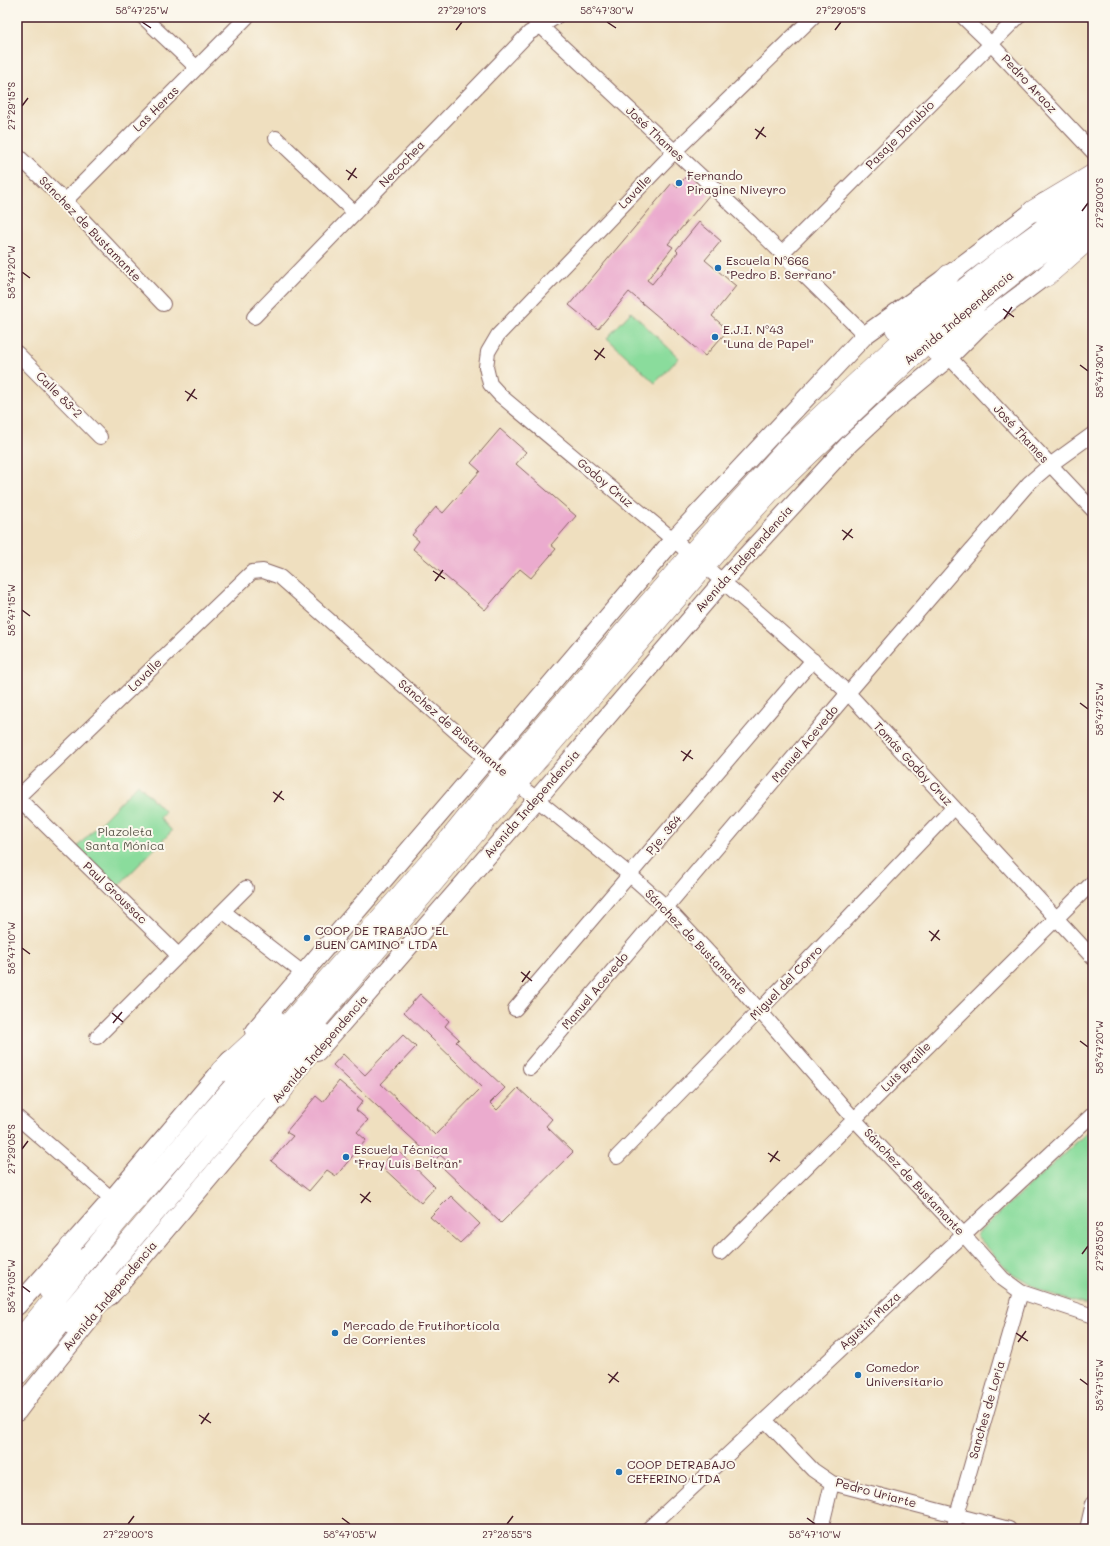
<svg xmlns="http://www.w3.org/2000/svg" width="1110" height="1546" viewBox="0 0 1110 1546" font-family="Mali,sans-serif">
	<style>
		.green { fill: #8adc9c; stroke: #6a7e64 }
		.building { fill: #ebabce }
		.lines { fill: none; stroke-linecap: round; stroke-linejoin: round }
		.minor-casing { stroke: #84625f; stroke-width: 16 }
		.major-casing { stroke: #84625f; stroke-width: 20 }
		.highway-casing { stroke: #84625f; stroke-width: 22 }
		.minor { stroke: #fff; stroke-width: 14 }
		.major { stroke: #fff; stroke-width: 18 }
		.highway { stroke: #fff; stroke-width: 21 }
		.ticks { fill: none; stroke: #4a1f2b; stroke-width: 1.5 }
		.poi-dot { fill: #1f6fb2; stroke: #fbf7ec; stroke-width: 1.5 }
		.labels { text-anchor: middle; stroke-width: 4; stroke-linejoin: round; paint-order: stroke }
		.street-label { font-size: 12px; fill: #4a1f2b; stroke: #fbf7ec }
		.poi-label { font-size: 12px; fill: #4a1f2b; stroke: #fbf7ec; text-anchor: start }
		.park-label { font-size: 12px; fill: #5d584d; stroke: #fbf7ec }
		.neatline { fill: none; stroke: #4a1f2b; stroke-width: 1.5 }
		.ticks-label { font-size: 10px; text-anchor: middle; fill: #4a1f2b }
	</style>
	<rect width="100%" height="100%" fill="#fbf7ec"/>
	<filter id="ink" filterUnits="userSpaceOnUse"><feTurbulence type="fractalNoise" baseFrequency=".025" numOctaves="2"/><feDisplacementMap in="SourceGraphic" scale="8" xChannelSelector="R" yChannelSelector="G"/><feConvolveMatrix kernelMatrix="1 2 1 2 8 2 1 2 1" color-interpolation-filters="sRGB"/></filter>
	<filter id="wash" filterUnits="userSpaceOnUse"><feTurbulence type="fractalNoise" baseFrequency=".012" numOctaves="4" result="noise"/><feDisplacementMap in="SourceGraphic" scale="16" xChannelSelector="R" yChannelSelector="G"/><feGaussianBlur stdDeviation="0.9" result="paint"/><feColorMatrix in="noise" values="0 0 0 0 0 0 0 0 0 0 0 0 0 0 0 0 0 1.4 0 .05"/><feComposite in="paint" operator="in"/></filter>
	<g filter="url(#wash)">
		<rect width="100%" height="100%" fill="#efdfbf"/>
		<!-- green -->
		<path class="green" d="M631,312L679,358L655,383L607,338Z
			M138,784L165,812L160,818L172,831L118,886L77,847Z
			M1093,1127V1307L1048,1294L1010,1272L976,1235Z"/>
		<g id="blocks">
			<!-- building -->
			<path class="building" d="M689,173L711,193L668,244L673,247L647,280L652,284L678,252L676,250L699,222L721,241L705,260L736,286L712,316L728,330L705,356L629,292L598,329L569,305L672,183L677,187Z
				M500,429L526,452L516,464L576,516L551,545L556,549L531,578L520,569L485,610L413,549L419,541L412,535L436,507L443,513L480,471L471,463Z
				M420,994L449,1021L445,1026L459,1039L456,1042L505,1088L490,1103L497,1110L518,1088L552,1119L546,1126L573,1152L501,1223L441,1166L447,1161L440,1155L435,1160L333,1065L343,1054L365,1075L403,1035L416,1047L381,1084L435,1135L482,1087L404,1012Z
				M339,1081L363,1101L356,1110L368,1120L357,1132L366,1140L336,1176L327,1170L309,1191L271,1161L293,1136L286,1132L316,1096L323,1102Z
				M396,1149L435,1187L421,1203L381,1166Z
				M451,1196L480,1224L460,1243L430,1217Z"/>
		</g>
	</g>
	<g filter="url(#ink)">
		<use href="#blocks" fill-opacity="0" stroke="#84625f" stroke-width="1"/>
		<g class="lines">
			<!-- minor casing -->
			<g class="minor-casing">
				<path id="minor" d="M143,17L197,68
					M531,17L749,221L865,335
					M813,17L674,152L498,335L488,352L486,367L490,384L501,396C617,494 737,589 848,693L1093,958
					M963,17L991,44L1093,152
					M276,138L355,213
					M17,155L65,201L163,304
					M65,201L247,17
					M782,253L1018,17
					M254,317L529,33L556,17
					M17,353L100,437
					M949,357L1093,510
					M17,797L179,956
					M17,798L252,572L263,571L280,577L487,759L630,875L666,907L711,955L854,1119L963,1234L1003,1279L1021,1292L1093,1316
					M224,912L303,973
					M515,1009L813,660
					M97,1037L246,888
					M530,1068L848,693L1029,483L1050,465L1093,434
					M17,1117L112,1199
					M617,1157L760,1010L953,808
					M720,1253L1093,882
					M765,1420L813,1470L832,1483L1009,1529
					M648,1529L1093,1114
					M821,1529L832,1483
					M953,1529L1021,1292
					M1087,1529L1093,1503"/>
			</g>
			<!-- major casing -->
			<g class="major-casing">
				<path id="major" d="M254,1031L487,759L673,540L865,335L949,275L1045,202
					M317,1052L537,799L723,581L849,444L891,405L949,357L985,321L1056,268
					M110,1296L285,1088
					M17,1306L112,1199L230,1060
					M17,1412L35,1388L93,1316"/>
			</g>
			<!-- highway casing -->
			<g class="highway-casing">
				<path id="highway" d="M1033,211L1093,175
					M1046,276L1093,235
					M896,329L949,275
					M935,350L985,321
					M221,1071L275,1021
					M276,1099L322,1034
					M49,1290L57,1278L70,1247
					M74,1325L119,1285
					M17,1344L124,1213L450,839L504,772L638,616L691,555L791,444L917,327L1005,257L1093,193
					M17,1375L517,783L730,536L772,489L929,340L1024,265L1093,214"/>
			</g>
			<!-- minor -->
			<use href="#minor" class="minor"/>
			<!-- major -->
			<use href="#major" class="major"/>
			<!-- highway -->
			<use href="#highway" class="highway"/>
		</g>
	</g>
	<!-- ticks -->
	<path class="ticks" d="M142,22L151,28M607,22L616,28M456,30L462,22M835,30L841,22M22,106L28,98M755,129L766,137M756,139L764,127M346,170L357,178M348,180L356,168M1082,211L1088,203M22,272L30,278M1003,309L1014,317M1004,319L1012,307M594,350L605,358M595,360L604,348M1080,365L1088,371M185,391L197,399M187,401L195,389M842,530L853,538M843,540L852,529M433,571L445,579M435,581L443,570M22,610L30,616M1080,703L1088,709M681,751L693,759M683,761L691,750M273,792L284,800M274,802L282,791M929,931L940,940M931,941L939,930M22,948L30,954M521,972L532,981M522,982L530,971M112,1013L123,1022M113,1023L122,1012M1080,1041L1088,1047M22,1149L28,1141M768,1153L780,1161M770,1162L778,1151M360,1194L371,1202M361,1203L370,1192M1082,1254L1088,1246M22,1286L30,1292M1016,1333L1028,1341M1018,1342L1026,1331M608,1374L619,1382M1080,1379L1088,1385M609,1383L618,1372M199,1415L211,1423M201,1424L209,1413M342,1518L350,1524M807,1518L815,1524M128,1524L134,1516M507,1524L513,1516"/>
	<!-- markers -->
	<g class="poi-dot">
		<circle cx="679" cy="183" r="4"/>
		<circle cx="718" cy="268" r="4"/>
		<circle cx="715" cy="337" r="4"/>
		<circle cx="307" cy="938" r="4"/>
		<circle cx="346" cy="1157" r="4"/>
		<circle cx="335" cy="1333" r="4"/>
		<circle cx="858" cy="1375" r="4"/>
		<circle cx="619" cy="1472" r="4"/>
	</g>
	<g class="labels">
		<!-- street labels -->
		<g class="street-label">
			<text transform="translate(1029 84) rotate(47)" y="4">Pedro Araoz</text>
			<text transform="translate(156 109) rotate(-45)" y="4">Las Heras</text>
			<text transform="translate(655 134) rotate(43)" y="4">José Thames</text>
			<text transform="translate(900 135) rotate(-45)" y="4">Pasaje Danubio</text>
			<text transform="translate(402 164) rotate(-46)" y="4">Necochea</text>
			<text transform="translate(635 192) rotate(-46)" y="4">Lavalle</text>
			<text transform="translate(90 229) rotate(46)" y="4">Sánchez de Bustamante</text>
			<text transform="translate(959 318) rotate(-40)" y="4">Avenida Independencia</text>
			<text transform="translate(59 395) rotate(45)" y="4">Calle 83-2</text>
			<text transform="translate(1021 434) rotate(47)" y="4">José Thames</text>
			<text transform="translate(605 483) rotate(40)" y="4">Godoy Cruz</text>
			<text transform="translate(744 559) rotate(-48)" y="4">Avenida Independencia</text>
			<text transform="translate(145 675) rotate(-44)" y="4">Lavalle</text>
			<text transform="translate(453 728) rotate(41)" y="4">Sánchez de Bustamante</text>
			<text transform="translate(805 744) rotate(-50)" y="4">Manuel Acevedo</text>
			<text transform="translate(913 764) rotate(47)" y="4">Tomás Godoy Cruz</text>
			<text transform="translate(532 804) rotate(-49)" y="4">Avenida Independencia</text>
			<text transform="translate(664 835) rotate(-50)" y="4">Pje. 364</text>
			<text transform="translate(115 893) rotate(44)" y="4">Paul Groussac</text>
			<text transform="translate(696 942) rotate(46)" y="4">Sánchez de Bustamante</text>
			<text transform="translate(786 983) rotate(-46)" y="4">Miguel del Corro</text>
			<text transform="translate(595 991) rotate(-50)" y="4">Manuel Acevedo</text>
			<text transform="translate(320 1049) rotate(-49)" y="4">Avenida Independencia</text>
			<text transform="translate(906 1067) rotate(-45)" y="4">Luis Braille</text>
			<text transform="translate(914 1182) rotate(47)" y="4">Sánchez de Bustamante</text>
			<text transform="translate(110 1296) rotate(-50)" y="4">Avenida Independencia</text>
			<text transform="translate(870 1321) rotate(-43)" y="4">Agustin Maza</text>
			<text transform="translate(987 1410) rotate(-74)" y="4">Sanches de Loria</text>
			<text transform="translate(876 1493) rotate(15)" y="4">Pedro Uriarte</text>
		</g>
		<!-- poi labels -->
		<g class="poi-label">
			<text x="687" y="180">Fernando<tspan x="687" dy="14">Piragine Niveyro</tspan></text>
			<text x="726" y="265">Escuela Nº666<tspan x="726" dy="14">"Pedro B. Serrano"</tspan></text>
			<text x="723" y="334">E.J.I. Nº43<tspan x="723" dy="14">"Luna de Papel"</tspan></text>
			<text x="315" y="935">COOP DE TRABAJO "EL<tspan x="315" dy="14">BUEN CAMINO" LTDA</tspan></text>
			<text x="354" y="1154">Escuela Técnica<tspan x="354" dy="14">"Fray Luis Beltrán"</tspan></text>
			<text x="343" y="1330">Mercado de Frutihortícola<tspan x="343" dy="14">de Corrientes</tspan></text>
			<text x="866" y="1372">Comedor<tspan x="866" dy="14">Universitario</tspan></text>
			<text x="627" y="1469">COOP DETRABAJO<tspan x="627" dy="14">CEFERINO LTDA</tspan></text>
		</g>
		<!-- park labels -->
		<g class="park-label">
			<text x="125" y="836">Plazoleta<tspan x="125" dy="14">Santa Mónica</tspan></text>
		</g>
	</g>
	<!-- margin -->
	<rect width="1110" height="1546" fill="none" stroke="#fbf7ec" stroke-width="44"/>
	<rect x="22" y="22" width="1066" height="1502" class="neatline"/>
	<g class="ticks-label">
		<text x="142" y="14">58°47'25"W</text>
		<text x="462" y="14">27°29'10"S</text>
		<text x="607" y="14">58°47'30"W</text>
		<text x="841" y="14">27°29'05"S</text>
		<text transform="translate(11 106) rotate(-90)" y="4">27°29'15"S</text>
		<text transform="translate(1099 203) rotate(-90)" y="4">27°29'00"S</text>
		<text transform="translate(11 272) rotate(-90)" y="4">58°47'20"W</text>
		<text transform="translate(1099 371) rotate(-90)" y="4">58°47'30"W</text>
		<text transform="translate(11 610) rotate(-90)" y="4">58°47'15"W</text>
		<text transform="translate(1099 709) rotate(-90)" y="4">58°47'25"W</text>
		<text transform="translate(11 948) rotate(-90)" y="4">58°47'10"W</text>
		<text transform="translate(1099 1047) rotate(-90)" y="4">58°47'20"W</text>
		<text transform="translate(11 1149) rotate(-90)" y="4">27°29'05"S</text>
		<text transform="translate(1099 1246) rotate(-90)" y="4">27°28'50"S</text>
		<text transform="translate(11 1286) rotate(-90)" y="4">58°47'05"W</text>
		<text transform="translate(1099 1385) rotate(-90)" y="4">58°47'15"W</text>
		<text x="128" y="1538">27°29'00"S</text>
		<text x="350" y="1538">58°47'05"W</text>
		<text x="507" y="1538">27°28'55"S</text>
		<text x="815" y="1538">58°47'10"W</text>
	</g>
</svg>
